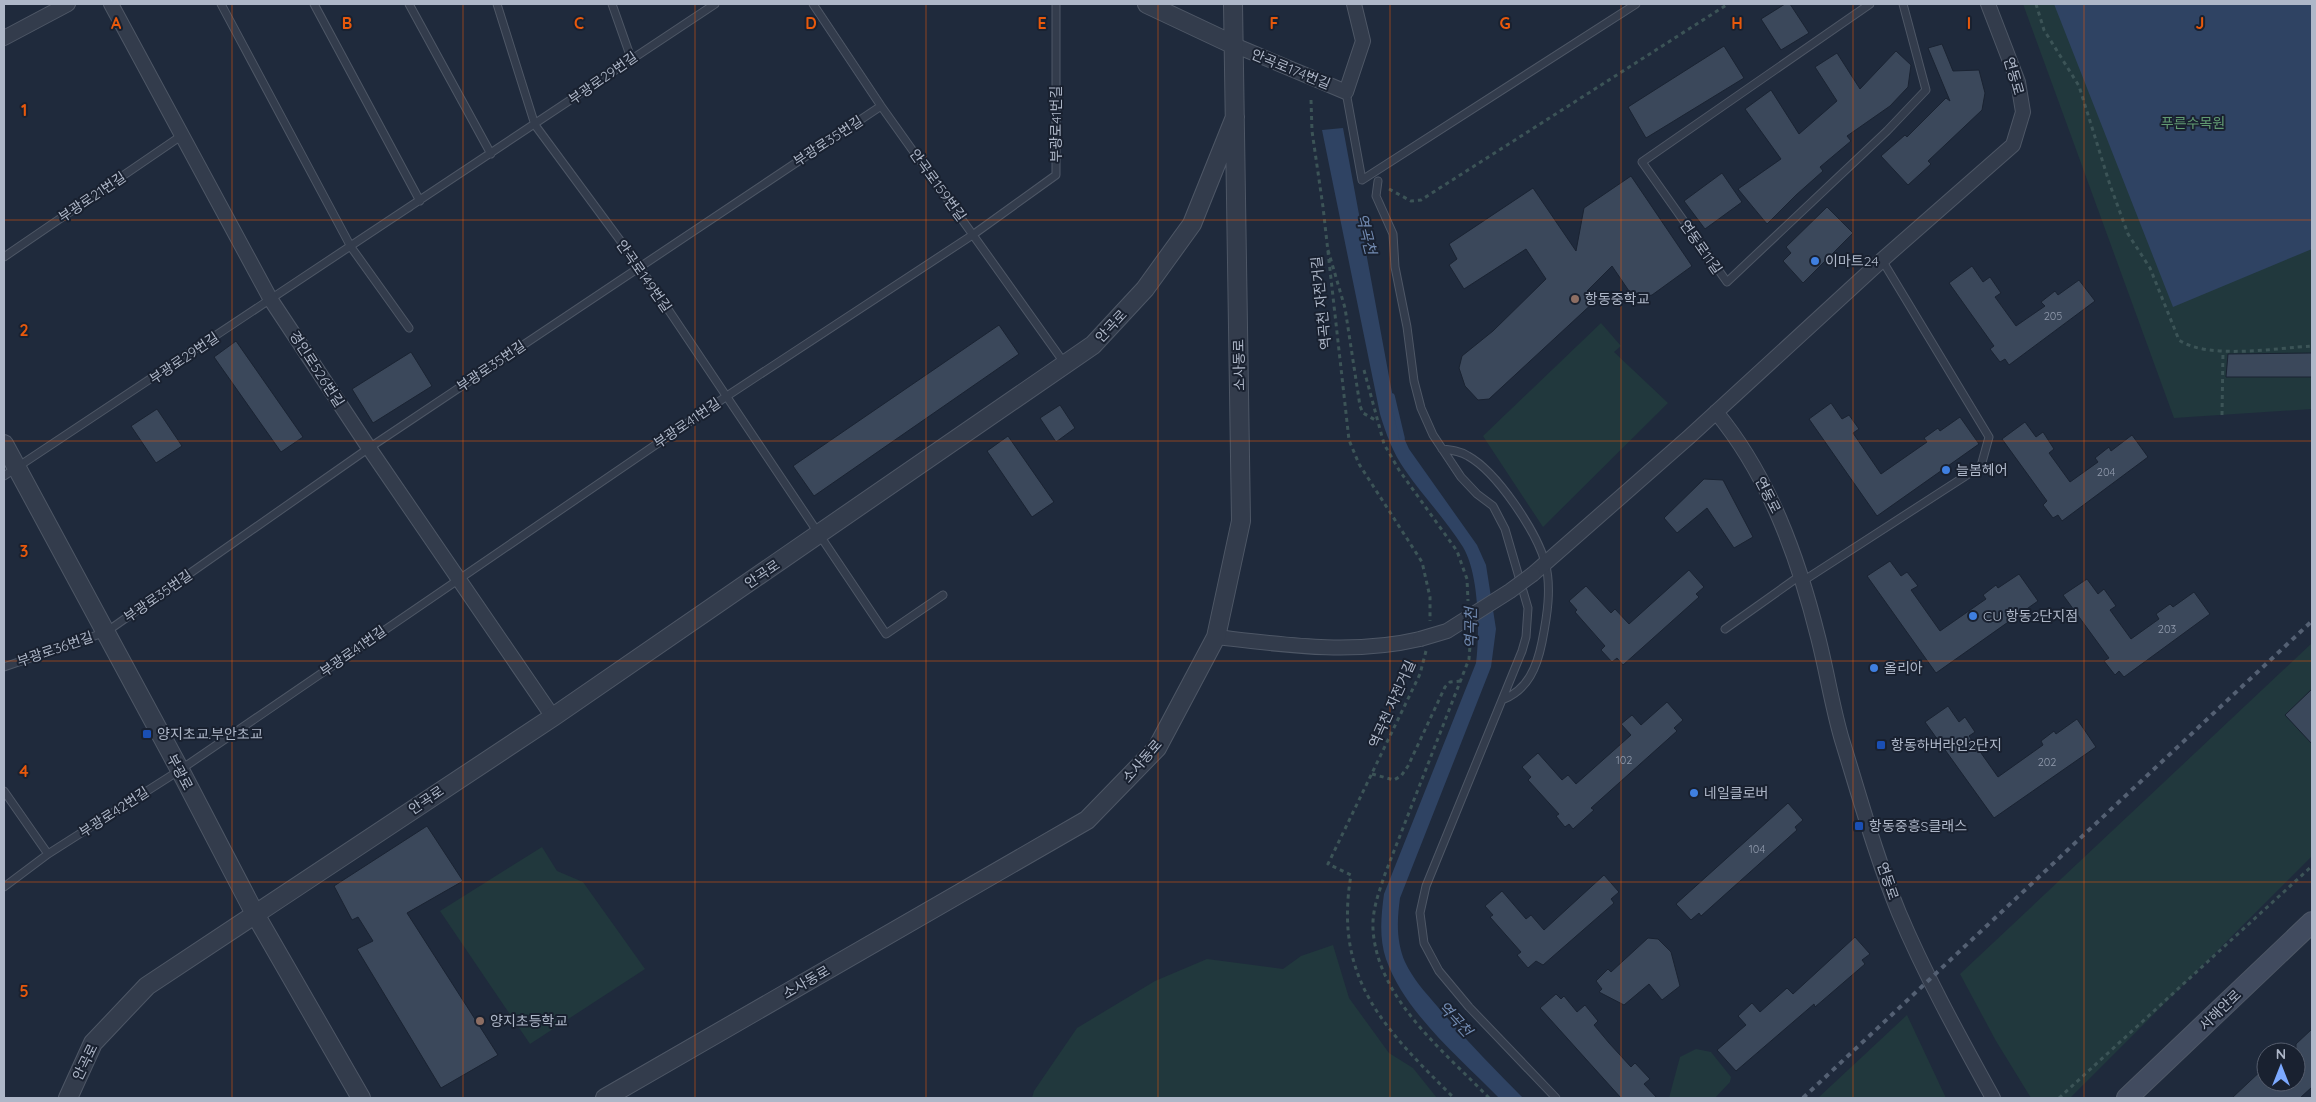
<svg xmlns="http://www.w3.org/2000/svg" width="2316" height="1102" viewBox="0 0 2316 1102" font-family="Quicksand,'Noto Sans KR',sans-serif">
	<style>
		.green { fill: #21383d }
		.water { fill: #2f4363 }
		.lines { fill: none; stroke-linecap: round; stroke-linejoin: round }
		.stream { stroke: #2f4363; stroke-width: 5.5 }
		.building { fill: #3b485b; stroke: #1a2332 }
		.service-casing { stroke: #4e5766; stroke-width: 9 }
		.minor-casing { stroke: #4e5766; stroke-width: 16 }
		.tertiary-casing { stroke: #4e5766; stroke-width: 20 }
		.secondary-casing { stroke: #4e5766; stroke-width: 22 }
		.path { stroke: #3c5457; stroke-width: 3; stroke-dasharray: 4 4; stroke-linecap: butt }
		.service { stroke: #333c4c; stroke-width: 7 }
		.minor { stroke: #333c4c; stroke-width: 14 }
		.tertiary { stroke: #333c4c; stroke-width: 18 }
		.secondary { stroke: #414b5f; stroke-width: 20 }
		.rail { stroke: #546073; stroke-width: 4; stroke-dasharray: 5 5; stroke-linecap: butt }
		.minor-bridge-casing { stroke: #4e5766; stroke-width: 16; stroke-linecap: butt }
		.minor-bridge { stroke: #333c4c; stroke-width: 14 }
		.grid { fill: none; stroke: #e8590c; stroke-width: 1; stroke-opacity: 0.55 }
		.shop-dot { fill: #3f7fe0; stroke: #192130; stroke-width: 2 }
		.education-dot { fill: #8d6e63; stroke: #192130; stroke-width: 2 }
		.transit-dot { fill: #1a4fb4; stroke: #192130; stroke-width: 2 }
		.labels { text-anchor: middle; stroke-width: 4; stroke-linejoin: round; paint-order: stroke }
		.number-label { font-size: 11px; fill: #919bad }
		.street-label { font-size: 14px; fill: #aeb7c8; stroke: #192130 }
		.park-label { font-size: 14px; fill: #629b72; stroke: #192130 }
		.poi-label { font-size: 14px; fill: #aeb7c8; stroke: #192130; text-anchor: start }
		.water-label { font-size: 15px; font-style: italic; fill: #738cb3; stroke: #192130 }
		.grid-label { font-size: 16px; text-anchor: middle; font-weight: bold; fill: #e8590c; stroke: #192130; stroke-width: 4; stroke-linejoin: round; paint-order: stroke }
	</style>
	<rect width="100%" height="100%" fill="#1f2a3c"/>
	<!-- green -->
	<path class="green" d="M2023,4H2312V409L2174,418Z
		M1601,323L1621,346L1614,352L1668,403L1543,527L1483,436Z
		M2312,643V856L2070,1098H2031L1996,1041L1960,974Z
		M542,847L557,871L583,882L645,969L530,1044L440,911Z
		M1333,945L1349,998L1389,1053L1413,1068L1437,1098H1032L1034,1091L1077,1028L1155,981L1207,959L1283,969L1301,956Z
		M1907,1015L1946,1098H1818Z
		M1696,1049L1711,1052L1731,1077L1730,1082L1715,1098H1669L1680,1057Z"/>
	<!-- water -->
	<path class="water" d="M2054,4H2312V249L2173,307Z
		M1343,128L1398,425L1409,449L1477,545L1486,565L1496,629L1491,667L1400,898C1397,920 1396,941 1405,962C1413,979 1425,992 1437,1006C1464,1038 1493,1068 1523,1098H1499C1460,1058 1405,1013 1386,959C1379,938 1381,916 1384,894L1476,663C1480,632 1479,574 1463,547C1446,520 1423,496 1405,470C1393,453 1386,434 1380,414L1322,130Z"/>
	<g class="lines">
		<!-- stream -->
		<path class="stream" d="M1392,396L1402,438"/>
	</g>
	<!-- building -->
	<path class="building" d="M1785,4H1790L1809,33L1781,50L1761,19Z
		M1942,44L1953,71L1979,70L1985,93L1982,110L1928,161L1931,164L1908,185L1881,156L1905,135L1907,137L1946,98L1950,101L1928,48Z
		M1724,46L1744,78L1646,138L1628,107Z
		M1896,51L1911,65L1908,87L1890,106L1847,136L1851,141L1820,167L1823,171L1796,195L1767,224L1738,189L1781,159L1745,109L1771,90L1799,134L1837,101L1815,67L1837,53L1860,89Z
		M1722,173L1742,202L1705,229L1684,201Z
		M1631,176L1692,266L1652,295L1647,296L1629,291L1612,266L1587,291L1595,301L1489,399L1478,400L1465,386L1459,368L1462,356L1493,331L1546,279L1526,249L1464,289L1449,265L1457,259L1449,244L1533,188L1576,251L1584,208Z
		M1827,207L1853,233L1803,283L1783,261L1791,253L1786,247Z
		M1972,266L1983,282L1990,277L2001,293L1995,297L2016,326L2045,306L2041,302L2055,291L2058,295L2079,280L2095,301L2009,365L2005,359L2000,362L1990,349L1994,346L1949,283Z
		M999,325L1019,354L814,496L793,466Z
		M236,341L303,437L281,452L214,357Z
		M411,352L432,386L373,423L352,389Z
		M2312,353V377H2226L2228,354Z
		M1831,403L1842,419L1849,415L1859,429L1853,433L1881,474L1927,442L1924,438L1938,428L1940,431L1960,417L1979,444L1877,516L1809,419Z
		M1060,405L1075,428L1056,442L1040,418Z
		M157,409L182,446L156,463L131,426Z
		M2025,422L2036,437L2043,432L2054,449L2049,453L2070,482L2098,462L2095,458L2109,447L2111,451L2132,435L2148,457L2062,521L2058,515L2053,518L2043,505L2047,501L2002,439Z
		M1008,436L1054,502L1032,517L987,451Z
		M1704,479L1723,480L1753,537L1734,548L1707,508L1677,533L1664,518Z
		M1890,561L1901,576L1907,572L1918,586L1911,590L1940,631L1986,599L1983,595L1996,585L1998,588L2019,574L2038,601L1936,673L1867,576Z
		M1689,570L1704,587L1696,594L1699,597L1623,665L1617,658L1612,662L1601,650L1605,646L1575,612L1577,610L1569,601L1586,586L1611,613L1615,609L1629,624Z
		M2087,579L2098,594L2104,589L2116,606L2110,610L2131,639L2159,619L2156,614L2170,604L2173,607L2194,592L2210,614L2124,677L2119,671L2115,675L2104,661L2109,658L2063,595Z
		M2312,689V744L2285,715Z
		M1667,702L1683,720L1674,728L1677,731L1591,808L1594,810L1573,829L1569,824L1565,827L1556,816L1559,814L1528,780L1531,777L1522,767L1538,753L1562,780L1568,775L1576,784L1631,735L1621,724L1632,715L1641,725Z
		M1948,706L1959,722L1965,717L1975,732L1969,736L1998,777L2043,745L2041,741L2054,731L2056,734L2077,719L2096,747L1994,818L1925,722Z
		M1788,803L1803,820L1795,827L1797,830L1701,916L1699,913L1691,920L1676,904Z
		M427,826L463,881L407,913L498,1055L441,1088L357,949L373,941L358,917L352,920L334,886Z
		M1604,875L1619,892L1611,899L1614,903L1543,965L1536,961L1528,968L1517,955L1521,952L1490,917L1493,915L1485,906L1502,891L1526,919L1531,915L1544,930Z
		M1855,937L1870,954L1862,960L1865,964L1815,1007L1814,1004L1736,1071L1717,1050L1746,1025L1738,1016L1752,1003L1760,1012L1787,988L1793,994Z
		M1648,938L1658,939L1671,952L1680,986L1662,1000L1649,984L1624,1005L1599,992L1602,989L1596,981L1608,969L1611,972Z
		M1556,994L1561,999L1564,996L1577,1012L1585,1005L1598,1021L1594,1025L1609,1043L1631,1067L1635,1063L1650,1079L1644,1084L1657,1098H1621L1540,1008Z
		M2312,1029V1087L2300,1098H2232L2266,1066V1082H2296V1044Z"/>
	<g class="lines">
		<!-- service casing -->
		<g class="service-casing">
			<path id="service" d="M221,4L351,247L409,328
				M314,4L420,201
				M409,4L491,154
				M497,4L535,125L639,266L886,634L943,595
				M612,4L631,58
				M813,4L881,106L1065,364
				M1870,4L1642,162L1727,282L1887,131L1926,90L1903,4
				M1346,92L1362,180L1636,4
				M1378,181L1376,196L1393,234L1395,267L1407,327L1414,381L1421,408L1433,435L1461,477L1477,494L1493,506L1505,529L1528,608L1526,637L1522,651L1426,886L1420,913L1424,943L1439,971L1469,1007L1556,1098
				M4,257L181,136
				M1442,449C1451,450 1460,451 1468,456C1497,472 1536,531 1545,562C1552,587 1547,617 1542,642C1537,667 1528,689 1504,699
				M4,476L715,4
				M1803,581L1981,466L1989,437L1882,260
				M1725,629L1801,575
				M4,667L106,632L369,448L881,106
				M4,791L48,854
				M4,887L48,854L180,770L727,396L974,234L1056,175V4"/>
		</g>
		<!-- minor casing -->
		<g class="minor-casing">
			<path id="minor" d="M111,4L271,300L369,448L553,717
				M4,38L68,4
				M1234,45L1346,92L1363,41L1354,4
				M1716,412C1769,476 1798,557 1818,637C1827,672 1832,706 1842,740C1860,798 1876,857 1899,913C1926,977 1960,1038 1993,1098
				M1533,574L1689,437L1882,260L2013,145L2023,112L2018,82L1988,4
				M1216,637C1285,645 1352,655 1420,639"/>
		</g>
		<!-- tertiary casing -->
		<g class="tertiary-casing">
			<path id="tertiary" d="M1147,4L1234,45
				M4,444L180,770L255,914L361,1098
				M68,1098L93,1043L147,986L553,717L1093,345L1145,289L1192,224L1235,117
				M605,1098L1087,820L1157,748L1216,637L1241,521L1233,4"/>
		</g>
		<!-- secondary casing -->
		<g class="secondary-casing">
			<path id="secondary" d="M2127,1098L2312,922"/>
		</g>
		<!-- path -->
		<path class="path" d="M2036,4L2044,30L2079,86L2110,185L2128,234L2150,268L2179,340C2208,360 2277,348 2312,346
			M1311,100L1312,131L1323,207L1349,440L1359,464L1422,562L1430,597V621
			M1389,189L1411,201L1421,200L1728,4
			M1328,250L1345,308L1360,406L1363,413L1377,421
			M1364,370L1384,444L1399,470L1457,551L1467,579L1468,601
			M2222,415L2223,352
			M1471,632L1469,659L1385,874C1379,892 1372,910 1373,929C1377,999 1445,1052 1489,1098
			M1426,651L1420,674L1328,864L1351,875C1333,980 1386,1030 1454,1098
			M1372,774L1394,780L1401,776L1408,766L1445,687L1450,682L1462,681
			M2059,1098L2312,866"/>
		<!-- service -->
		<use href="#service" class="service"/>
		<!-- minor -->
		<use href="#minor" class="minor"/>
		<!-- tertiary -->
		<use href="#tertiary" class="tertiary"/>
		<!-- secondary -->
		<use href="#secondary" class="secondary"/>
		<!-- rail -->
		<path class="rail" d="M1803,1098L2312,621"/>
		<!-- minor-bridge casing -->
		<g class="minor-bridge-casing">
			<path id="minor-bridge" d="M1420,639L1447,631L1510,591L1533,574"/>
		</g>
		<!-- minor-bridge -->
		<use href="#minor-bridge" class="minor-bridge"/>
	</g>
	<!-- grid -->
	<path class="grid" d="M232,4V1098M463,4V1098M695,4V1098M926,4V1098M1158,4V1098M1390,4V1098M1621,4V1098M1853,4V1098M2084,4V1098M4,220H2312M4,441H2312M4,661H2312M4,882H2312"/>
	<!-- markers -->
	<g class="shop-dot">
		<circle cx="1815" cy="261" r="5"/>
		<circle cx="1946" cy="470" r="5"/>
		<circle cx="1973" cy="616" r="5"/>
		<circle cx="1874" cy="668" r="5"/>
		<circle cx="1694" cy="793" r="5"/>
	</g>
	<g class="education-dot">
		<circle cx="1575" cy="299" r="5"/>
		<circle cx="480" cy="1021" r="5"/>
	</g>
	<g class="transit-dot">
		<rect x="142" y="729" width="10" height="10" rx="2.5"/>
		<rect x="1876" y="740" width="10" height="10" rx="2.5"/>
		<rect x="1854" y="821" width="10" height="10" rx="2.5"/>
	</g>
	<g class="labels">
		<!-- number labels -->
		<g class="number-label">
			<text x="2053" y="320">205</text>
			<text x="2106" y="476">204</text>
			<text x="2167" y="633">203</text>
			<text x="1624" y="764">102</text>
			<text x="2047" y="766">202</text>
			<text x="1757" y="853">104</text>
		</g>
		<!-- street labels -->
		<g class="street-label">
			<text transform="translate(1291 69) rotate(22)" y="5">안곡로174번길</text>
			<text transform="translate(2014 76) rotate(74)" y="5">연동로</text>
			<text transform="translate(603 78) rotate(-35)" y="5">부광로29번길</text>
			<text transform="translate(1056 124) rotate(-90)" y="5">부광로41번길</text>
			<text transform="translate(828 141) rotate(-33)" y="5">부광로35번길</text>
			<text transform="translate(938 185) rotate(54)" y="5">안곡로159번길</text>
			<text transform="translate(92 197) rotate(-34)" y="5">부광로21번길</text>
			<text transform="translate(1701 247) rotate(55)" y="5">연동로11길</text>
			<text transform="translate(644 276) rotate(55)" y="5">안곡로149번길</text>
			<text transform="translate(1321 303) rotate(-96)" y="5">역곡천 자전거길</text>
			<text transform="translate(1111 326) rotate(-47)" y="5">안곡로</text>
			<text transform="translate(184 358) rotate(-34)" y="5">부광로29번길</text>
			<text transform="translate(1239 365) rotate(-91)" y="5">소사동로</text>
			<text transform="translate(491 366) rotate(-34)" y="5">부광로35번길</text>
			<text transform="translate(317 369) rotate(57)" y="5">경인로526번길</text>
			<text transform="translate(687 423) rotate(-34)" y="5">부광로41번길</text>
			<text transform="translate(1768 495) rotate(63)" y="5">연동로</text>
			<text transform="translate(762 574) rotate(-34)" y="5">안곡로</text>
			<text transform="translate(158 596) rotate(-35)" y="5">부광로35번길</text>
			<text transform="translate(55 649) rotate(-19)" y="5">부광로36번길</text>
			<text transform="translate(353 651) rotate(-35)" y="5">부광로41번길</text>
			<text transform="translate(1392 704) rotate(-66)" y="5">역곡천 자전거길</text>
			<text transform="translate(1142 761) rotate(-49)" y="5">소사동로</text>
			<text transform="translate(180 772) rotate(62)" y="5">부광로</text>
			<text transform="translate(426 800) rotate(-34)" y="5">안곡로</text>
			<text transform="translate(114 812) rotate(-33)" y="5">부광로42번길</text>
			<text transform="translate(1888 881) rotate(71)" y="5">연동로</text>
			<text transform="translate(806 982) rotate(-30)" y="5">소사동로</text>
			<text transform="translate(2220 1010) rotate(-44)" y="5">서해안로</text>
			<text transform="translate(85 1062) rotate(-64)" y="5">안곡로</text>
		</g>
		<!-- park labels -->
		<g class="park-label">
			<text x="2193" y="128">푸른수목원</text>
		</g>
		<!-- poi labels -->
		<g class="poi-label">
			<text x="1825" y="266">이마트24</text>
			<text x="1585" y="304">항동중학교</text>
			<text x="1956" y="475">늘봄헤어</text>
			<text x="1983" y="621">CU 항동2단지점</text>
			<text x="1884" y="673">올리아</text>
			<text x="157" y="739">양지초교.부안초교</text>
			<text x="1891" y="750">항동하버라인2단지</text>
			<text x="1704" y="798">네일클로버</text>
			<text x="1869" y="831">항동중흥S클래스</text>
			<text x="490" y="1026">양지초등학교</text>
		</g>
		<!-- water labels -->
		<g class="water-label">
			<text transform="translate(1366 234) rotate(76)" y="5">역곡천</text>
			<text transform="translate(1471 628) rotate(-90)" y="5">역곡천</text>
			<text transform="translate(1455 1019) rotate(47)" y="5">역곡천</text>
		</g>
	</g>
	<g class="grid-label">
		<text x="116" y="29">A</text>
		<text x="347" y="29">B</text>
		<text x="579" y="29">C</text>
		<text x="811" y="29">D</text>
		<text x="1042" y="29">E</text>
		<text x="1274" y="29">F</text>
		<text x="1505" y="29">G</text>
		<text x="1737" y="29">H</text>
		<text x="1969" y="29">I</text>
		<text x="2200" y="29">J</text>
		<text x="24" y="116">1</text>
		<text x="24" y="336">2</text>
		<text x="24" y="557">3</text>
		<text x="24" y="777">4</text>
		<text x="24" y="997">5</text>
	</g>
	<!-- border -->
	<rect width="2316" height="1102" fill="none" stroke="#aeb7c8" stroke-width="10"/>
	<!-- north arrow -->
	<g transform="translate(2281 1067)"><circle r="24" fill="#192130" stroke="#555d6d"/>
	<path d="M0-4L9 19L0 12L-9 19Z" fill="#7ca9ff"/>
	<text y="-8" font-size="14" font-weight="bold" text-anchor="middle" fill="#aeb7c8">N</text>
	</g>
</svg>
